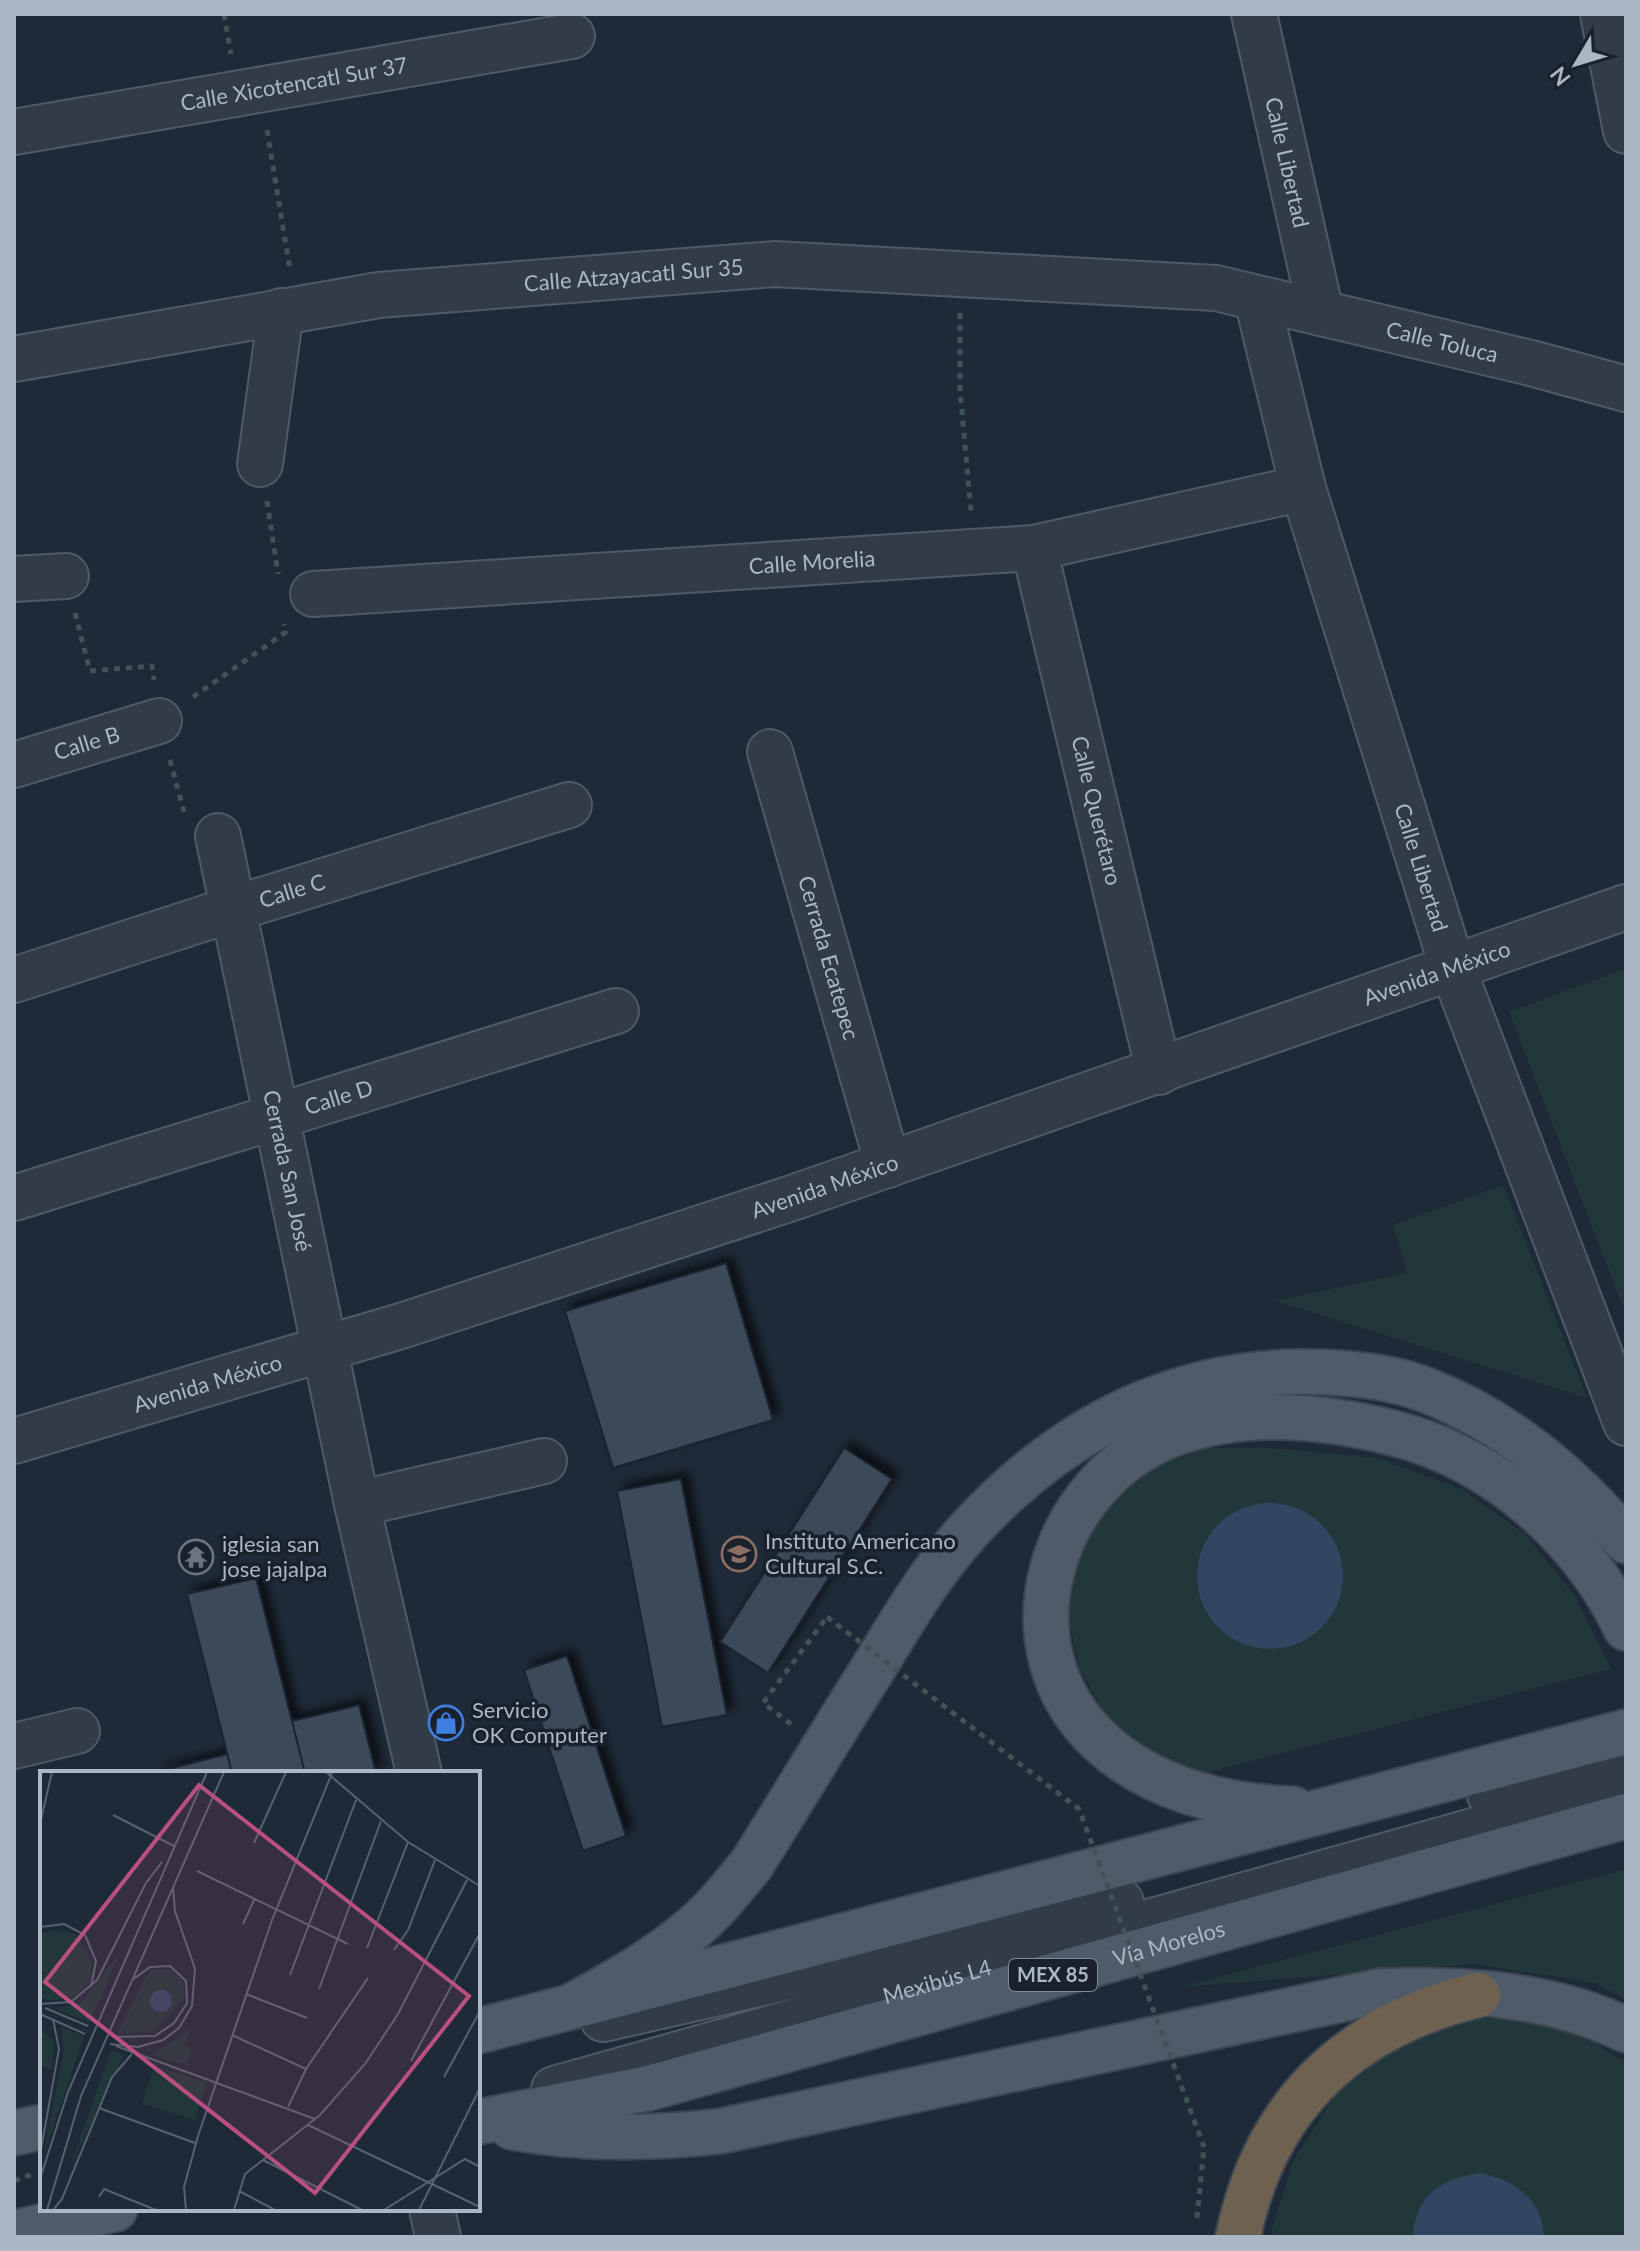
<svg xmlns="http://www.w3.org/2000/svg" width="1640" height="2251" viewBox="0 0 1640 2251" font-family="Lato,sans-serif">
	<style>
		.green { fill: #213739 }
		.water { fill: #314660 }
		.building { fill: #3b4958; stroke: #1a232f; stroke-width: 2; filter: url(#shadow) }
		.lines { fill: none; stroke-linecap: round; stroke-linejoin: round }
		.minor-casing { stroke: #505a66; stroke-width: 48 }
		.major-casing { stroke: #3c4552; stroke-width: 48 }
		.highway-casing { stroke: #3d4753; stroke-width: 48 }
		.path { stroke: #3e5456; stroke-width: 5; stroke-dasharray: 6 6; stroke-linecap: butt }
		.minor { stroke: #323c48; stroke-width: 44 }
		.major { stroke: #505b69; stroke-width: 44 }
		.highway { stroke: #6f614f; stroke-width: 44 }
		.path-bridge { stroke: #3e5456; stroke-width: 5; stroke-dasharray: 6 6; stroke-linecap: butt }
		.labels { text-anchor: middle; stroke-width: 7; stroke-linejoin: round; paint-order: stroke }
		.shield { fill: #18212c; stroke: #808a97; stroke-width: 2 }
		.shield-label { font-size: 20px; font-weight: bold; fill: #acb7c5 }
		.street-label { font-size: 22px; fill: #acb7c5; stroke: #18212c }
		.poi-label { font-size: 22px; fill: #acb7c5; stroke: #18212c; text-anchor: start }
		.inset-road { fill: none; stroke: #576270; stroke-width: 2 }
		.view { fill: #ba5080; fill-opacity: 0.15; stroke: #ba5080; stroke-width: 4 }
		.inset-edge { fill: none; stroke: #acb7c5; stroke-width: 4 }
	</style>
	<defs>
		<filter id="shadow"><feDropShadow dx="7" dy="-7" stdDeviation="4" flood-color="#0009"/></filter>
	</defs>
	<rect width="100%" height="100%" fill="#1f2a38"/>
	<!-- green -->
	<path class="green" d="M1626,968V1315L1509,1012Z
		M1503,1185L1587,1398L1275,1301L1407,1273L1393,1225Z
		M1208,1448H1269L1378,1458L1462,1489L1525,1534L1574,1594L1611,1669L1197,1775L1151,1758L1110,1724L1079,1667L1066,1604L1079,1549L1118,1496L1159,1465Z
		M1626,1869V2000L1595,1983L1474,1964L1181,1987Z
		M1510,2013L1588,2038L1626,2063V2237H1272V2228L1294,2159L1336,2094L1391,2050L1452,2021Z"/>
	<!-- water -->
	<path class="water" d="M1197 1576a73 73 0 1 1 146 0a73 73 0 1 1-146 0Z
		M1480,2173C1515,2180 1542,2199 1544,2237H1413C1415,2195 1442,2178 1480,2173Z"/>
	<!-- building -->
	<path class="building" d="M726,1263L773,1420L613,1468L565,1311Z
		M844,1448L892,1479L768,1673L720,1642Z
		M681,1479L727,1715L662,1727L617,1491Z
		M256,1578L292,1721L305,1773H232L187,1594Z
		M567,1656L626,1836L583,1851L524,1670Z
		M359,1705L376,1773H305L292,1721Z
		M227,1754L232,1773H153Z"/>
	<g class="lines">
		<!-- minor casing -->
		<g class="minor-casing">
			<g id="minor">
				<path id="s1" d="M1254,14L1321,313"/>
				<path d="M1603,14L1626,131"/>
				<path id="s2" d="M14,132L572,36"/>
				<path id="s3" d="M1257,299L1303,488L1453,969L1626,1423"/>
				<path id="s4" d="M14,359L379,295L775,264L1216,288L1531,363L1626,389"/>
				<path d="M260,464L281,311"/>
				<path id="s5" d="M1034,548L1159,1072"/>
				<path d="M14,579L66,576"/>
				<path id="s6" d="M313,594L1034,548L1303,488"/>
				<path id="s7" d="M770,752L888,1165"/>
				<path id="s8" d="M14,765L159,721"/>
				<path id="s9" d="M218,836L357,1504L419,1773"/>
				<path id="s10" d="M14,980L233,909L569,805"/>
				<path id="s11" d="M14,1198L616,1011"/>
				<path id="s12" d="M14,1441L404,1325L792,1198L1626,907"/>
				<path d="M357,1504L544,1461"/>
				<path d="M14,1746L77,1731"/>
				<path d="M1490,1795L1626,1755"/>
				<path d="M603,2019L1121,1902"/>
				<path id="s13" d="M554,2089L1626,1788"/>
				<path d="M432,2209L438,2237"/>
			</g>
		</g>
		<!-- major casing -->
		<g class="major-casing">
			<g id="major">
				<path d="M1293,1809C1225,1807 1153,1789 1102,1743C997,1648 1050,1478 1176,1433C1246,1408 1327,1416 1397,1434C1496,1460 1582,1536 1626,1628"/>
				<path d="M574,2005C614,1983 656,1960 691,1930C714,1911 732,1888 751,1865C791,1802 829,1738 869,1675C900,1625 928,1575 968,1531C1062,1428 1178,1368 1319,1372C1354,1373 1393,1377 1426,1390C1506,1421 1571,1476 1626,1541"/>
				<path d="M478,2031L1626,1732"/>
				<path id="s14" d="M478,2122L649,2088L1626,1816"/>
				<path d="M512,2127C581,2140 651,2139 721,2131L1381,1991C1464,1989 1550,1993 1626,2030"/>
				<path d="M14,2133L42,2127"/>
				<path d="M14,2233L115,2209"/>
			</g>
		</g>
		<!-- highway casing -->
		<g class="highway-casing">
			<path id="highway" d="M1238,2237C1265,2105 1349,2026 1478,1995"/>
		</g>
		<!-- path -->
		<path class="path" d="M224,14L231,54
			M267,130L290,270
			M960,313V390L971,511
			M267,501L278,574
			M75,613L90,671L152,666L154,680
			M193,697L286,632L284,624
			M170,760L184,812
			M791,1724L763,1703L827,1617
			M14,2181L33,2174
			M1197,2218L1204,2147"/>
		<!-- minor -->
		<use href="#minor" class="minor"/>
		<!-- major -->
		<use href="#major" class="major"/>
		<!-- highway -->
		<use href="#highway" class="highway"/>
		<!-- path-bridge -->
		<path class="path-bridge" d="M827,1617L1079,1809L1204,2147"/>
	</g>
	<!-- icons -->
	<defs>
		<g id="school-ring" transform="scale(1.8)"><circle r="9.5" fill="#18212c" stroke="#8d6e63" stroke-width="1.5"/><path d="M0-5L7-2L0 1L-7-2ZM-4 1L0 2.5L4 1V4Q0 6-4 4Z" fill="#8d6e63"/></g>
		<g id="temple-ring" transform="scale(1.8)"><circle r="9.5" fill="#18212c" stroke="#6b7280" stroke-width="1.5"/><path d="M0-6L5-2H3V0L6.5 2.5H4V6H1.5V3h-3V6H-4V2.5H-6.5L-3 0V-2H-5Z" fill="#6b7280"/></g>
		<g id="shop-ring" transform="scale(1.8)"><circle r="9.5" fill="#18212c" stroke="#3f7fe0" stroke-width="1.5"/><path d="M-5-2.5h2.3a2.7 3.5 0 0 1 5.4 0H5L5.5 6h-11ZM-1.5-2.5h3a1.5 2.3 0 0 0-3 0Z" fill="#3f7fe0"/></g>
	</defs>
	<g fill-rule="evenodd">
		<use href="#school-ring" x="739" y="1554"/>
		<use href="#temple-ring" x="196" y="1557"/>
		<use href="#shop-ring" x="446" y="1723"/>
	</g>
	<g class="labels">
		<!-- shield labels -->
		<rect class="shield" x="1009" y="1959" width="88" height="32" rx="6"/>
		<g class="shield-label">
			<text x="1053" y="1982">MEX 85</text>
		</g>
		<!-- street labels -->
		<g class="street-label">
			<text dy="8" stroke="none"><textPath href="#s2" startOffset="284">Calle Xicotencatl Sur 37</textPath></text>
			<text dy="8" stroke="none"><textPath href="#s1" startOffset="152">Calle Libertad</textPath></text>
			<text dy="8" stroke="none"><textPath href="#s4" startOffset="626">Calle Atzayacatl Sur 35</textPath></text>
			<text dy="8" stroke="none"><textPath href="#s4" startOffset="1442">Calle Toluca</textPath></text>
			<text dy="8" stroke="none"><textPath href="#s6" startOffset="500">Calle Morelia</textPath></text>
			<text dy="8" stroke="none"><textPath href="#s8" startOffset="76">Calle B</textPath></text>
			<text dy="8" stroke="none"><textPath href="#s5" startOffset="270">Calle Querétaro</textPath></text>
			<text dy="8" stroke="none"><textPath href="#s3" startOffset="592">Calle Libertad</textPath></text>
			<text dy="8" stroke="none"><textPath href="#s10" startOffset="292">Calle C</textPath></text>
			<text dy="8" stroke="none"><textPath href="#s7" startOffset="214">Cerrada Ecatepec</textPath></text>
			<text dy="8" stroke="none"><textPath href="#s12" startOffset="1498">Avenida México</textPath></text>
			<text dy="8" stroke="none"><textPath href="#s11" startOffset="340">Calle D</textPath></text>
			<text dy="8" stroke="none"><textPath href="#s9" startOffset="342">Cerrada San José</textPath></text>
			<text dy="8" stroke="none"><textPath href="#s12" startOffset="850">Avenida México</textPath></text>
			<text dy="8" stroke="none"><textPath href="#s12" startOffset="202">Avenida México</textPath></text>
			<text dy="8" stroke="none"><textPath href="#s14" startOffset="714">Vía Morelos</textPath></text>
			<text dy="8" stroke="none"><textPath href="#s13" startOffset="398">Mexibús L4</textPath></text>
		</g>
		<!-- poi labels -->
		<g class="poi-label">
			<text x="765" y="1549">Instituto Americano<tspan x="765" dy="25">Cultural S.C.</tspan></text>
			<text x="222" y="1552">iglesia san<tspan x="222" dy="25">jose jajalpa</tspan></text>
			<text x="472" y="1718">Servicio<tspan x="472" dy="25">OK Computer</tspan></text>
		</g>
	</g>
	<!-- overview -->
	<g transform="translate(40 1771)">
		<rect width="440" height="440" fill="#1f2a38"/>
		<path d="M13,159L35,163L52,189L50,210L36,225L13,230L0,227V163ZM80,181L50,252L16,238L42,231ZM110,198H128L142,209L145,227L113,261L78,262ZM20,255L44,266L3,386L24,278ZM0,256L14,271L12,299L0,294ZM153,256L144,274L151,277L146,294L112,284ZM71,279L84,284L28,401ZM114,295L166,311L155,349L102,333Z" fill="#213739"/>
		<path d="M110 230a11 11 0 1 1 22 0a11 11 0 1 1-22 0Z" fill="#314660"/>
		<path class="inset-road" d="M286,1L368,71L440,115M73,44L134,75M0,53L12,1M214,72L246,1M157,100L308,173M203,153L215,127M0,156L24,153L45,164L56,190L51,216M327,177L368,71M354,179L368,159L395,89M250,204L316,29M279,218L341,50M206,223L267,247M0,233L31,231L57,209L106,112L122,91M5,237L48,255M0,243L45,263M192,264L266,298M75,266L115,265L134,252L147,232L146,210L130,195L110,196L92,209M70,273L98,276L123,269L139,257L152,235L155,198L135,140L133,116M76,275L275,348M371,290L440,162M404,306L440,240M248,336L266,298L328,207M59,337L155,372M268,354L440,436M0,384L19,278L13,248M223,389L322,439M0,408L28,321L167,1M199,420L235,439M59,426L64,418L116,439M7,439L41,325L184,1M13,439L22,428L72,306L92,283M146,439L144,416L158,365L232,149L292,2M194,439L205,403L280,344L325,293L358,243L427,109M344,439L425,388L440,396M379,439L440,317"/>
		<path class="view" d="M159,14L429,225L275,422L5,211Z"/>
		<rect width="440" height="440" class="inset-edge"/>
	</g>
	<!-- border -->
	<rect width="1640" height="2251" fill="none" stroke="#acb7c5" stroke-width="32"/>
	<!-- north arrow -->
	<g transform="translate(1576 64) rotate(232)" stroke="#18212c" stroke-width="6" paint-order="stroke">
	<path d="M0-6L14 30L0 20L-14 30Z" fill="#acb7c5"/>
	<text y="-12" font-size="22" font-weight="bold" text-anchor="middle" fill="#acb7c5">N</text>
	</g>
</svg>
